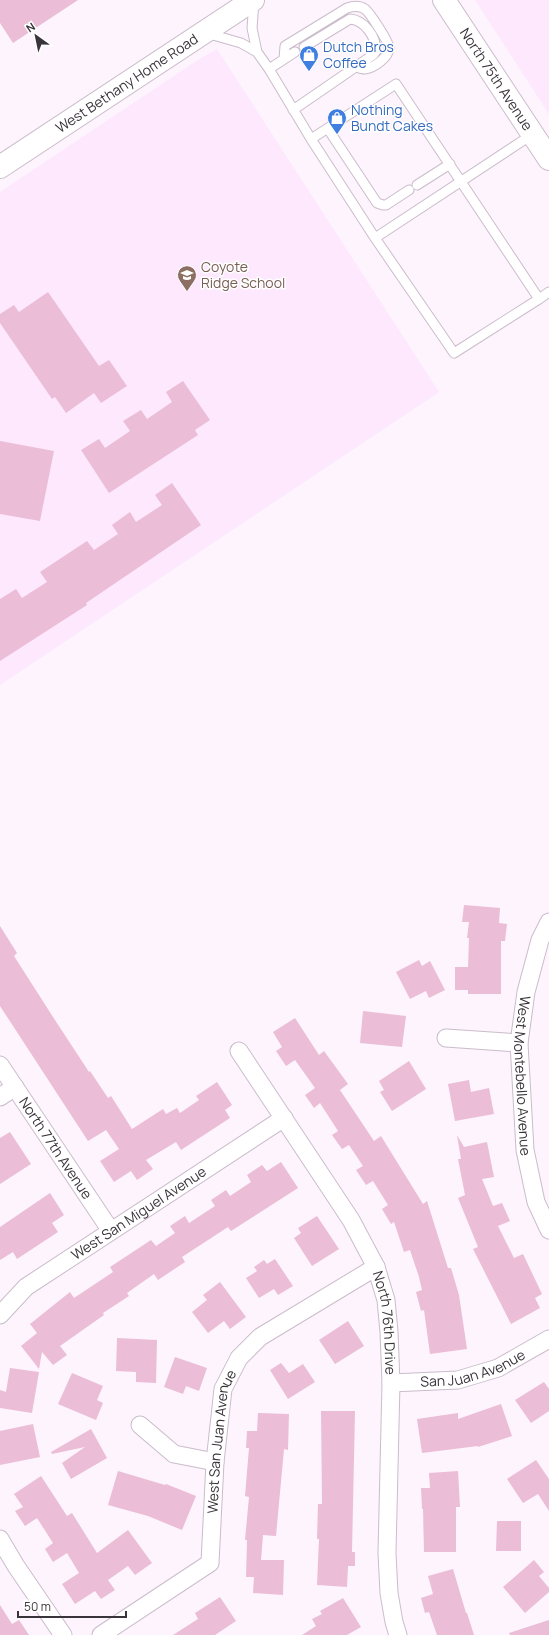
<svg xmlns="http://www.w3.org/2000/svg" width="549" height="1635" viewBox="0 0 549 1635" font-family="Manrope,sans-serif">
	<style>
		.built { fill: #fde8fd }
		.building { fill: #ebbdd7 }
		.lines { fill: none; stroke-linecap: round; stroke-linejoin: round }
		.lane-casing { stroke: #cbbccb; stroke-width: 11 }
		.street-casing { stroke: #cbbccb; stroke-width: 19 }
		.secondary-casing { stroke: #cbbccb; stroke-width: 24 }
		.lane { stroke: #fff; stroke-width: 9 }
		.street { stroke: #fff; stroke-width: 17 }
		.secondary { stroke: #fff; stroke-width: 22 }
		.labels { text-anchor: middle; stroke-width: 3; stroke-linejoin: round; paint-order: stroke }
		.shop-label { font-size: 14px; fill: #366cbe; stroke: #fff; text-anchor: start }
		.street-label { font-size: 14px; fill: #393439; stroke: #fff }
		.education-label { font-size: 14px; fill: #785e54; stroke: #fff; text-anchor: start }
	</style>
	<rect width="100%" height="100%" fill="#fdf4fd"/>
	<!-- built -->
	<path class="built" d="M475,0H549V114L543,105Z
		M217,49L439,392L0,685V192L201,58Z"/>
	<!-- building -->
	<path class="building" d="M0,0H78L13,43L0,23Z
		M48,292L99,366L109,360L127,386L101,403L94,393L66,413L55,397L52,399L0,323V314L14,305L19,312Z
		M183,381L210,420L195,430L198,435L109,493L81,450L99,439L105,448L130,431L123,421L141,410L147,419L172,402L166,392Z
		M0,441L54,451L40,521L0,514Z
		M172,483L201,525L86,603L87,605L0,661V599L16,589L22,598L47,582L40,572L87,541L94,550L118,534L112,525L130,512L136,522L162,505L155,495Z
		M464,905L500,908L499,923L507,924L505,941H501V994H468V990H455V967H468L469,938H467L469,922H462Z
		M0,926L17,953L14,956L53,1017L89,1072L90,1071L108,1098L111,1096L132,1129L163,1109L166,1114L177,1108L180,1113L199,1100L196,1096L217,1082L232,1105L225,1110L230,1118L181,1150L176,1142L146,1160L153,1169L137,1180L131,1171L114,1182L100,1161L119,1149L106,1130L88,1141L0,1006Z
		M419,960L422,966L430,961L445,990L429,998L426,991L410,999L396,972Z
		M363,1011L406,1016L402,1047L360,1043Z
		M295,1018L319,1055L324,1051L348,1084L340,1090L374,1141L381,1136L423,1204L427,1201L448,1268H451L459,1295L467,1349L430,1354L424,1310L421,1311L416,1292L422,1290L419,1277L410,1250L404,1252L394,1222L391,1224L382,1209L388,1205L373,1181L366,1185L356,1170L363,1166L349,1145L342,1149L332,1135L338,1131L320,1103L314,1108L305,1095L315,1088L295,1060L286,1066L276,1051L282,1047L273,1032Z
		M409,1061L426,1089L392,1111L380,1092L384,1090L379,1081Z
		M469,1080L471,1092L489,1088L494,1114L455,1121L448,1084Z
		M10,1132L31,1164L0,1184V1138Z
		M457,1135L464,1147L487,1142L494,1177L482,1179L493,1206L502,1203L510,1221L498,1226L514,1258L523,1254L542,1294L535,1298L540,1308L511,1324L473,1249L478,1247L458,1198L465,1195L458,1159H461Z
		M281,1162L298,1188L231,1231L228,1227L182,1257L185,1262L158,1280L154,1274L127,1293L129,1296L103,1313L104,1315L60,1346L67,1355L53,1365L42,1352L39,1369L21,1346L37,1333L30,1324L70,1292L74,1298L113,1272L110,1267L151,1240L156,1246L175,1233L170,1226L185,1216L189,1223L215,1206L211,1200L226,1190L230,1196L251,1182L247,1175L262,1165L267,1171Z
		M50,1193L64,1215L52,1223L58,1232L17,1259L13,1252L0,1260V1227Z
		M317,1216L339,1249L312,1266L294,1238L301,1233L298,1228Z
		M275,1259L293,1286L278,1295L274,1289L259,1298L246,1278L257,1271L254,1267L264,1260L267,1264Z
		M220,1282L246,1317L230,1329L224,1321L208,1333L192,1312L207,1300L203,1295Z
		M348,1321L364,1346L335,1364L319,1340Z
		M117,1338L157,1340L156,1383L136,1382V1372L116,1371Z
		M175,1357L207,1368L199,1391L186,1386L183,1394L164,1387Z
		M281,1363L289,1373L303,1364L315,1382L288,1399L270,1370Z
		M10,1368L39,1372L32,1413L0,1408V1390L6,1392Z
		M72,1373L103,1386L97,1400L103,1403L96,1420L58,1404Z
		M544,1382L549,1389V1411L531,1423L515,1400Z
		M501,1404L512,1436L478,1447V1446L422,1453L417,1419L458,1413V1419Z
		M321,1411H355L352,1552H355V1566H348L347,1587L317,1585L319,1539H317L318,1504H322Z
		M258,1413L289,1414L288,1450L284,1449L276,1536L263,1535L261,1560H284L283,1595L253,1593L254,1577H246L247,1540H245L249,1497L245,1496L249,1448H246L247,1431H257Z
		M33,1424L40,1457L0,1465V1431Z
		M91,1429L107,1458L71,1479L62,1463L85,1447L52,1454L51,1452Z
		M536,1460L549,1479V1511L538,1494L523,1503L507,1479Z
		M118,1471L165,1485L166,1484L196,1496L182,1530L148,1516L108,1505Z
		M458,1471L460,1507H456V1552H424L423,1509H422L421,1488H430L429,1473Z
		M41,1476L67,1516L72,1513L97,1553L128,1530L152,1563L135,1575L128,1566L108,1580L115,1590L101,1599L95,1591L75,1604L62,1584L79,1573L67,1553L53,1562L45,1549L53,1543L37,1518L25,1526L15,1511L23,1507L14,1494Z
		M497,1521H521V1551H496Z
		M534,1560L544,1572L539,1576L549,1588V1592L525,1613L503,1587Z
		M453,1569L466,1613H467L474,1635H437L429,1612L425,1613L421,1598L433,1594L428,1576Z
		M220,1597L236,1621L215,1635H173L198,1619L195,1613Z
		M343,1598L361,1627L347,1635H302L316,1626L312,1619L322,1614L320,1611Z
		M0,1605L12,1624L19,1620L29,1635H0Z
		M549,1620V1635H510L509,1633Z"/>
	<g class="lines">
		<!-- lane casing -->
		<g class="lane-casing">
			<path id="lane" d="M254,2L252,28L257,52L269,69L311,139L375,238L533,134
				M206,33L241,43L257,52
				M284,59L285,46L347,8C353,6 359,5 365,9C370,13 389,42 389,48C389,57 374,68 365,69C362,69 359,68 356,67
				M269,69L295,52
				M293,110L373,55L376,51C376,36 364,20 350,19L304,47
				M328,129L377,203L383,205H386L409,190
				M311,139L396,84L539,299L454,353L375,238
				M417,185L450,164
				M539,299L549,292"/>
		</g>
		<!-- street casing -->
		<g class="street-casing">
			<g id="street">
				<path id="s1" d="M549,922L540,940L526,992L519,1043L525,1150L536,1202L549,1230"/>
				<path d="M446,1038L519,1043"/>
				<path id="s2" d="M239,1051L351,1220L376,1267L386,1300L389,1332L391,1383L387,1553L389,1593L394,1622L398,1635"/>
				<path id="s3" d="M0,1065L111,1231"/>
				<path d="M0,1097L15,1087"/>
				<path id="s4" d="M0,1315L26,1287L284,1118"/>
				<path id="s5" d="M391,1383L458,1380L498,1368L549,1339"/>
				<path d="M140,1425L174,1454L215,1462"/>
				<path d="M0,1539L16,1566L63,1635"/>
				<path id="s6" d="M101,1635L210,1563L215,1462L223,1389L239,1358L260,1337L376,1267"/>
			</g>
		</g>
		<!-- secondary casing -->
		<g class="secondary-casing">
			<g id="secondary">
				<path id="s7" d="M444,0L549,159"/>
				<path id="s8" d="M0,167L253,0"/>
			</g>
		</g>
		<!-- lane -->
		<use href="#lane" class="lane"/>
		<!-- street -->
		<use href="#street" class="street"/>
		<!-- secondary -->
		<use href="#secondary" class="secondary"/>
	</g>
	<!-- icons -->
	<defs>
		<g id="shop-pin" transform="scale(1)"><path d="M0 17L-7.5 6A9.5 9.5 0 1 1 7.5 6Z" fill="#3f7fe0" stroke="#fff"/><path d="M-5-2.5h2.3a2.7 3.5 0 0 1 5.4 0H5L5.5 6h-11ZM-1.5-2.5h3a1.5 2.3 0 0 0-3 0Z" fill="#fff"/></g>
		<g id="school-pin" transform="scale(1)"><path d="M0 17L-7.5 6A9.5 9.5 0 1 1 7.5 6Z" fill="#8d6e63" stroke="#fff"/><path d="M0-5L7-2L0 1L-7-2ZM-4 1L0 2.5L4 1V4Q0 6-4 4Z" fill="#fff"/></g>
	</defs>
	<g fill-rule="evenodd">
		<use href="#shop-pin" x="309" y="55"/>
		<use href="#shop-pin" x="337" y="118"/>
		<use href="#school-pin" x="187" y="275"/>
	</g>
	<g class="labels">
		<!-- shop labels -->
		<g class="shop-label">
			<text x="323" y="52">Dutch Bros<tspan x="323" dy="16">Coffee</tspan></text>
			<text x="351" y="115">Nothing<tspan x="351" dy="16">Bundt Cakes</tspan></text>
		</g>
		<!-- street labels -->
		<g class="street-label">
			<text dy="5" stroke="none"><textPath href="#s7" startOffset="95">North 75th Avenue</textPath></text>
			<text dy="5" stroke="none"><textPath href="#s8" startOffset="152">West Bethany Home Road</textPath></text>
			<text dy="5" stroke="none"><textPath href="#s1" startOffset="158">West Montebello Avenue</textPath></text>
			<text dy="5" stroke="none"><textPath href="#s3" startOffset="100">North 77th Avenue</textPath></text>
			<text dy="5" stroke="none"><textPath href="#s4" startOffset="173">West San Miguel Avenue</textPath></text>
			<text dy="5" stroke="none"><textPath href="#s2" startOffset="313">North 76th Drive</textPath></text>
			<text dy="5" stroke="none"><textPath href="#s5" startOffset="84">San Juan Avenue</textPath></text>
			<text dy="5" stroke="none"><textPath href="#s6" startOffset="253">West San Juan Avenue</textPath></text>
		</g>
		<!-- education labels -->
		<g class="education-label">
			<text x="201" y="272">Coyote<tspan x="201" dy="16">Ridge School</tspan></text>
		</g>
	</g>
	<!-- north arrow -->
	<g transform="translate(36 36) rotate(327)" stroke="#ffffff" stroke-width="3" paint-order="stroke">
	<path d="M0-3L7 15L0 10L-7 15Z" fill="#393439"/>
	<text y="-6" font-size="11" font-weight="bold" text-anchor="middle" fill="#393439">N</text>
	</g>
	<!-- scale -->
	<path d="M18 1611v6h108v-6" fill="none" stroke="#393439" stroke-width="2"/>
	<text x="24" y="1611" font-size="12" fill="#393439" stroke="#ffffff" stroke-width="3" paint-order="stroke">50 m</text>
</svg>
